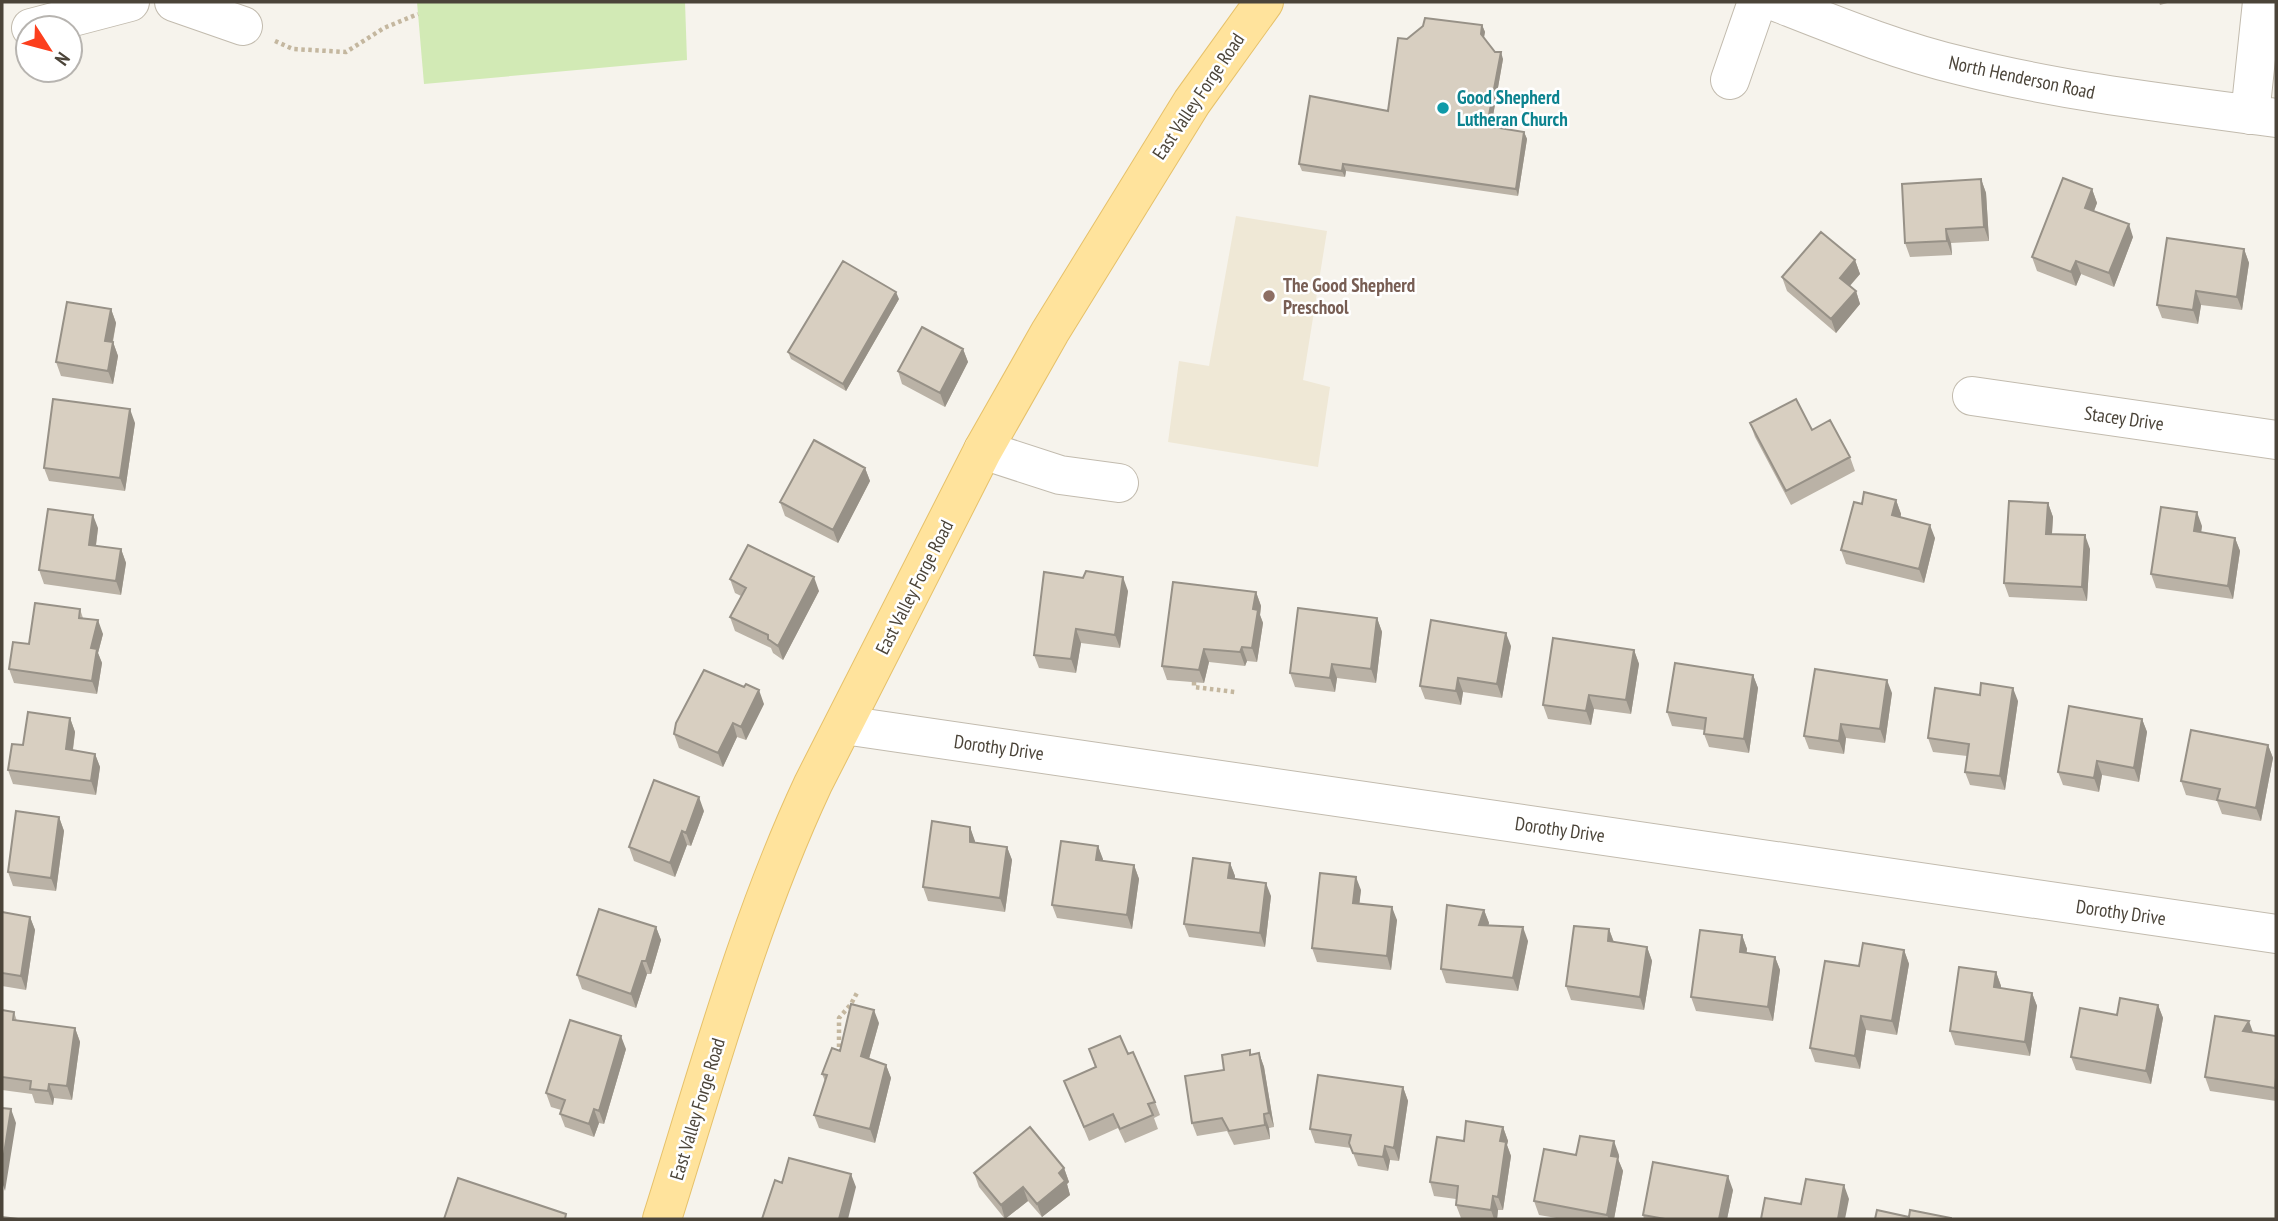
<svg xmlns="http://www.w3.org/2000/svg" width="2278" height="1221" viewBox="0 0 2278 1221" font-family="'PT Sans Narrow',sans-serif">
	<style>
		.education { fill: #efe8d6 }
		.green { fill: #d2eab5 }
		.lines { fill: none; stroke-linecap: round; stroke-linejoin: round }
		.minor-casing { stroke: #c2bbae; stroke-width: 40 }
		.major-casing { stroke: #e6c16a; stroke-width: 40 }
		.path { stroke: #c4b79f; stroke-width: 4.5; stroke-dasharray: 3.5 3.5; stroke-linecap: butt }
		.minor { stroke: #fff; stroke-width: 38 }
		.major { stroke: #ffe39c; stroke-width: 38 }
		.wall { fill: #bab2a6 }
		.shaded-wall { fill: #979187 }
		.building { fill: #d8cfc1; stroke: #979187; stroke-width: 2 }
		.culture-dot { fill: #0f9aa8; stroke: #fff; stroke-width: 2.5 }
		.education-dot { fill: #8d6e63; stroke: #fff; stroke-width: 2.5 }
		.labels { text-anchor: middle; stroke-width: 5; stroke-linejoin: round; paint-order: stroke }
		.street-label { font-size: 19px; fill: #4b4439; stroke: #fff }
		.culture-label { font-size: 19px; font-weight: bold; fill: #0d838f; stroke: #fff; text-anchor: start }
		.education-label { font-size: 19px; font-weight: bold; fill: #785e54; stroke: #fff; text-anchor: start }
	</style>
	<rect width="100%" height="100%" fill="#f6f3ec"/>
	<!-- education -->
	<path class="education" d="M1236,216L1327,231L1303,380L1330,387L1318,467L1168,442L1179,361L1209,366Z"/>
	<!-- green -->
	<path class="green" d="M417,2H685L687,60L424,84Z"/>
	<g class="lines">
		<!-- minor casing -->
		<g class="minor-casing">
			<path id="minor" d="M174,2L243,26
				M1776,2C1837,26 1898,51 1962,66C2065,92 2171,104 2276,118
				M31,28L130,2
				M1730,80L1757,2
				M2250,115L2262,2
				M1972,396L2276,440
				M983,450L1060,475L1119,483
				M844,725L2276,934"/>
		</g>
		<!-- major casing -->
		<g class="major-casing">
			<path id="major" d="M662,1219C708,1073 748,923 813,784L983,450L1050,332L1192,102L1264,2"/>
		</g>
		<!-- path -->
		<path class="path" d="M275,41L293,49L346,52L384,28L418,14
			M1194,682V687L1235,692
			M839,1054V1018L851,1004L858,991"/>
		<!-- minor -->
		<use href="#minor" class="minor"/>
		<!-- major -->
		<use href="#major" class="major"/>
	</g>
	<!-- wall -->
	<path class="wall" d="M2159,2H2171L2160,5Z
		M1482,25L1485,32L1484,38L1495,52L1503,59L1491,127L1524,132L1527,139L1518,196L1346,171L1345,177L1302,171L1299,164L1388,111L1407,39Z
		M1981,179L1986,193L1989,241L1951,243L1952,255L1910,257L1905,243Z
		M2092,189L2097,203L2094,211L2133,237L2114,287L2081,274L2076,286L2037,271L2032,257Z
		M2244,249L2249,263L2242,310L2201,305L2198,324L2162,318L2157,305Z
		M1855,260L1860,274L1850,286L1856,291L1860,304L1836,333L1787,291L1782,277Z
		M899,299L846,391L791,359L788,352Z
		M111,309L116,323L113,342L118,356L113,384L61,376L56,362Z
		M963,349L968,362L945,407L902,384L898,371Z
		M135,423L125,491L49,481L44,468Z
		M1750,423L1812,430L1850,457L1855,471L1791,505L1755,437Z
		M865,468L870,481L838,543L785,516L780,502Z
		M1896,500L1901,514V517L1935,538L1924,583L1846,564L1841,550L1862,504Z
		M2048,503L2053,517L2052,534L2090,549L2087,601L2009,597L2004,583Z
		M2202,526L2201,533L2235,538L2240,551L2233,599L2156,588L2151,574Z
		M98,528L96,546L121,549L126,563L121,595L44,584L39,570Z
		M730,579L819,591L783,660L773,653L771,648L735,631L730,617L741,596L735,593Z
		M1128,591L1120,648L1081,643L1076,673L1039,668L1034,655Z
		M1256,592L1261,606L1260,615L1263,623L1257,662L1247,661L1245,666L1209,662L1204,683L1167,680L1162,666Z
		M80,609L83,618L103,634L98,653L102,663L97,694L14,683L9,669L29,644Z
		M1377,618L1382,632L1376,683L1337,678L1335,692L1295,687L1290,673Z
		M1511,646L1502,698L1463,692L1461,705L1425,699L1420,686Z
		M1634,650L1639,664L1631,714L1594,709L1591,725L1548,719L1543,705Z
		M1753,675L1758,688L1749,753L1709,747L1704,734V730L1672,726L1667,712Z
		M1892,693L1885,743L1846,738L1844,754L1809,749L1804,736Z
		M2018,701L2005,790L1970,785L1965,772L1967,756L1933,752L1928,738Z
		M764,704L746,740L737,737L723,767L679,748L674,734Z
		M70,718L75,732L73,750L95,754L100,767L96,795L13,784L8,770L23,745Z
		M2142,719L2147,732L2139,782L2102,775L2099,792L2063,785L2058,772Z
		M2268,745L2273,758L2261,821L2222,814L2217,801L2186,795L2181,781Z
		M704,811L691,846L687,845L675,877L634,861L629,847Z
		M59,817L64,831L56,891L13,886L8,872Z
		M970,827L975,843L1007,847L1012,860L1005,912L928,901L923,887Z
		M1098,846L1103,861L1134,865L1139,879L1132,929L1057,918L1052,905Z
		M1230,863L1235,876V879L1271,896L1265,947L1189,937L1184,924Z
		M1361,890L1359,903L1397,920L1391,970L1317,962L1312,948Z
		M1484,910L1489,923L1488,926L1528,941L1518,991L1446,983L1441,969Z
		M2,912L30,917L35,930L26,990L2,986Z
		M656,927L661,940L651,974H647L636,1008L582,989L577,975Z
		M1609,929L1614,942L1647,947L1652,961L1644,1010L1571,1000L1566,986Z
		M1742,935L1747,949L1746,953L1775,957L1780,970L1773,1021L1696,1011L1691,997Z
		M1904,950L1909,964L1897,1035L1866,1030L1860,1069L1815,1062L1810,1048L1859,966Z
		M1996,972L2001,986V988L2032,993L2037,1006L2030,1056L1955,1045L1950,1031Z
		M2158,1005L2163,1018L2151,1084L2076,1070L2071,1057L2117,1015Z
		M2,1010L14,1012L17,1021L75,1028L80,1042L72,1100L54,1098L53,1105L35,1103L32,1094L2,1090Z
		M879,1023L869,1059L886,1065L891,1078L875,1143L819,1128L814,1115L825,1081L822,1074L840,1051Z
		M2253,1033L2276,1036V1101L2210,1091L2205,1077Z
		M626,1049L604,1124L599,1123L594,1137L565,1127L560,1114L561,1110L551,1107L546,1093Z
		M1089,1049L1128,1054L1155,1102L1160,1115L1154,1118L1158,1129L1125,1143L1118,1128L1089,1141L1064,1081L1095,1067Z
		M1250,1050L1251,1055L1259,1053L1264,1067L1274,1127L1269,1128L1270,1139L1234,1145L1227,1131L1197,1136L1192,1123L1224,1070Z
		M1403,1087L1408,1101L1399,1161L1390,1160L1388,1171L1358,1166L1351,1148L1315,1143L1310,1129Z
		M1503,1127L1508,1141L1507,1145L1511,1156L1503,1210H1498L1497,1219L1461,1218L1456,1205V1199L1434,1196L1430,1182L1464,1141Z
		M1576,1155H1619L1618,1159L1623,1171L1614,1219H1562L1539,1215L1534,1201Z
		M1064,1168L1069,1182L1067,1184L1070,1195L1042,1217L1028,1201L1005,1219L979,1187L974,1173Z
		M1733,1190L1727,1219H1644L1643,1215Z"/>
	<!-- shaded-wall -->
	<path class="shaded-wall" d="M1482,25L1485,32L1483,41L1481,34Z
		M1501,52L1503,59L1490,133L1487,126Z
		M1524,132L1527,139L1518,196L1516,189Z
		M1343,164L1346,171L1345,177L1342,171Z
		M1981,179L1986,193L1989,241L1984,227Z
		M2092,189L2097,203L2090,221L2085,208Z
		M2129,224L2133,237L2114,287L2109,273Z
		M1946,229L1951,243L1952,255L1947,241Z
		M2244,249L2249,263L2242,310L2237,297Z
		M1855,260L1860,274L1845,291L1840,278Z
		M2076,261L2081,274L2076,286L2071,272Z
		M1856,291L1860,304L1836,333L1831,319Z
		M2196,291L2201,305L2198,324L2193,310Z
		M896,292L899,299L846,391L843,384Z
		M111,309L116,323L110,355L105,341Z
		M113,342L118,356L113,384L108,371Z
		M963,349L968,362L945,407L940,393Z
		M130,409L135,423L125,491L120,478Z
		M865,468L870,481L838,543L833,530Z
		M1896,500L1901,514L1897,529L1892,515Z
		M2048,503L2053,517L2051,547L2046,534Z
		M2197,512L2202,526L2199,545L2194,531Z
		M93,515L98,528L94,559L89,545Z
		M1930,525L1935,538L1924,583L1919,569Z
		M2085,535L2090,549L2087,601L2082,587Z
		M2235,538L2240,551L2233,599L2228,586Z
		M121,549L126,563L121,595L116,581Z
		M814,577L819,591L783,660L778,646Z
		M1123,577L1128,591L1120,648L1115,635Z
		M1256,592L1261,606L1260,615L1263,623L1257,662L1252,648L1253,609Z
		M1377,618L1382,632L1376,683L1371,669Z
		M98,620L103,634L98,653L102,663L97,694L92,681L91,648Z
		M1076,629L1081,643L1076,673L1071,659Z
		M1506,633L1511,646L1502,698L1497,684Z
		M1242,647L1247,661L1245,666L1240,652Z
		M1204,649L1209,662L1204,683L1199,670Z
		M1634,650L1639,664L1631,714L1626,700Z
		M1332,664L1337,678L1335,692L1330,678Z
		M1753,675L1758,688L1749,753L1744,739Z
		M1458,678L1463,692L1461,705L1456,691Z
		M1887,680L1892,693L1885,743L1880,729Z
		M2013,688L2018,701L2005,790L2000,776Z
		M759,690L764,704L746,740L741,727Z
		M1589,695L1594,709L1591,725L1586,711Z
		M70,718L75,732L71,763L66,749Z
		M2142,719L2147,732L2139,782L2134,768Z
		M733,723L737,737L723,767L718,753Z
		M1841,724L1846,738L1844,754L1839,741Z
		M2268,745L2273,758L2261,821L2256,808Z
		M95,754L100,767L96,795L91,781Z
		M2097,761L2102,775L2099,792L2094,778Z
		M699,797L704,811L691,846L686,833Z
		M59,817L64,831L56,891L51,878Z
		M970,827L975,841V856L970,842Z
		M682,831L687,845L675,877L670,863Z
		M1098,846L1103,859L1101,873L1096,860Z
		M1007,847L1012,860L1005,912L1000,898Z
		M1230,863L1235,876L1233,892L1228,878Z
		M1134,865L1139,879L1132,929L1127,915Z
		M1356,877L1361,890L1358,916L1353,903Z
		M1266,883L1271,896L1265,947L1260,933Z
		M1392,907L1397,920L1391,970L1387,956Z
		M1484,910L1489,923L1484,939L1479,925Z
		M30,917L35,930L26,990L21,976Z
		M656,927L661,940L651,974L646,961Z
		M1523,927L1528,941L1518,991L1513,978Z
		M1609,929L1614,943L1608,941Z
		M1742,935L1747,949L1745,966L1740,952Z
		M1647,947L1652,961L1644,1010L1640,997Z
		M1904,950L1909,964L1897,1035L1892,1021Z
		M1775,957L1780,970L1773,1021L1768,1007Z
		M642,961L647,974L636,1008L631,994Z
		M1996,972L2001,986L1999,1001L1994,987Z
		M2032,993L2037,1006L2030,1056L2025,1042Z
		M2158,1005L2163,1018L2151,1084L2146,1071Z
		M874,1010L879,1023L866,1069L861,1056Z
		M1861,1016L1866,1030L1860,1069L1855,1056Z
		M2249,1021L2254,1035L2243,1031Z
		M75,1028L80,1042L72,1100L67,1086Z
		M621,1036L626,1049L604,1124L599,1111Z
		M1259,1053L1264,1067L1274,1127L1269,1113Z
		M886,1065L891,1078L875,1143L870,1129Z
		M49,1084L54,1098L53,1105L48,1091Z
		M1403,1087L1408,1101L1399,1161L1394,1148Z
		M11,1109L16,1123L5,1191L2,1182V1167Z
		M594,1109L599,1123L594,1137L589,1124Z
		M1264,1114L1269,1128L1270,1139L1265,1125Z
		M1503,1127L1508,1141L1507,1145L1511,1156L1503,1210L1498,1197L1500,1141Z
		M1614,1141L1619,1155L1618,1159L1623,1171L1614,1219H1609L1607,1215L1611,1156Z
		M1385,1146L1390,1160L1388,1171L1383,1157Z
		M1064,1168L1069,1182L1067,1184L1070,1195L1042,1217L1037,1204L1059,1173Z
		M851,1174L856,1187L848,1219H839Z
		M1728,1176L1733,1190L1727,1219H1719Z
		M1844,1185L1849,1199L1845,1219H1838Z
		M1023,1187L1028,1201L1005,1219L1001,1205Z
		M1493,1196L1498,1210L1497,1219H1494L1491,1210Z"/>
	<!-- building -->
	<path class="building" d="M1425,18L1482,25L1481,34L1495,52H1501L1487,126L1524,132L1516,189L1343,164L1342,171L1299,164L1310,96L1388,111L1398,38L1407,39L1423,26Z
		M2063,178L2092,189L2085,208L2129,224L2109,273L2076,261L2071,272L2032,257Z
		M1981,179L1984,227L1946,229L1947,241L1905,243L1902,184Z
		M1821,232L1855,260L1840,278L1856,291L1831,319L1782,277Z
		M2167,238L2244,249L2237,297L2196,291L2193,310L2157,305Z
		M843,261L896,292L843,384L788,352Z
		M67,302L111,309L105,341L113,342L108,371L56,362Z
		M922,327L963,349L940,393L898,371Z
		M53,399L130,409L120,478L44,468Z
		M1796,399L1812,430L1830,420L1850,457L1786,491L1750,423Z
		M814,440L865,468L833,530L780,502Z
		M1864,492L1896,500L1892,515L1930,525L1919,569L1841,550L1854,502L1862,504Z
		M2009,501L2048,503L2046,534L2085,535L2082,587L2004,583Z
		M2161,507L2197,512L2194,531L2235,538L2228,586L2151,574Z
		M48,509L93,515L89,545L121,549L116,581L39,570Z
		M748,545L814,577L778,646L768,639V635L730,617L746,588L730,579Z
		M1086,571L1123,577L1115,635L1076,629L1071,659L1034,655L1044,572L1083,578Z
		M1173,582L1256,592L1253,609L1258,610L1252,648L1242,647L1240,652L1204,649L1199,670L1162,666Z
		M35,603L80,609L79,618L98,620L91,648L97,649L92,681L9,669L13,642L29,644Z
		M1298,608L1377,618L1371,669L1332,664L1330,678L1290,673Z
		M1431,620L1506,633L1497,684L1458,678L1456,691L1420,686Z
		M1553,638L1634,650L1626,700L1589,695L1586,711L1543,705Z
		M1675,663L1753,675L1744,739L1704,734L1706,718L1667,712Z
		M1815,669L1887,680L1880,729L1841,724L1839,741L1804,736Z
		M704,670L744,687L746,684L759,690L741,727L733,723L718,753L674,734L676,723Z
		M1981,683L2013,688L2000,776L1965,772L1969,744L1928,738L1935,688L1980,695Z
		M2069,706L2142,719L2134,768L2097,761L2094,778L2058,772Z
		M28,712L70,718L66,749L95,754L91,781L8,770L12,744L23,745Z
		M2191,730L2268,745L2256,808L2217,800L2220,789L2181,781Z
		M654,780L699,797L686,833L682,831L670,863L629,847Z
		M16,811L59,817L51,878L8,872Z
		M932,821L970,827V842L1007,847L1000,898L923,887Z
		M1061,841L1098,846L1096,860L1134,865L1127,915L1052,905Z
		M1193,858L1230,863L1228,878L1266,883L1260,933L1184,924Z
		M1320,873L1356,877L1353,903L1392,907L1387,956L1312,948Z
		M1447,905L1484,910L1479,925L1523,927L1513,978L1441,969Z
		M599,909L656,927L646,961H642L631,994L577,975Z
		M2,912L30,917L21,976L2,973Z
		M1574,926L1609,929L1608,941L1647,947L1640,997L1566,986Z
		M1700,930L1742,935L1740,952L1775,957L1768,1007L1691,997Z
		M1863,943L1904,950L1892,1021L1861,1016L1855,1056L1810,1048L1825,961L1859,966Z
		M1959,967L1996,972L1994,987L2032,993L2025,1042L1950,1031Z
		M2120,998L2158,1005L2146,1071L2071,1057L2080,1008L2117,1015Z
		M851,1004L874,1010L861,1056L886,1065L870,1129L814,1115L827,1075L822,1074L832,1048L840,1051Z
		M2,1010L14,1012L13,1020L75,1028L67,1086L49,1084L48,1091L30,1089L31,1081L2,1077Z
		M2215,1016L2249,1021L2243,1031L2276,1036V1078L2275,1088L2205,1077Z
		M570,1020L621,1036L599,1111L594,1109L589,1124L560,1114L565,1100L546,1093Z
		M1120,1036L1128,1054L1133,1052L1155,1102L1148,1104L1153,1115L1120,1129L1113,1114L1084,1127L1064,1081L1096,1067L1089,1049Z
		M1250,1050V1055L1259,1053L1269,1113L1264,1114L1265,1125L1229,1131L1222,1118L1192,1123L1185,1076L1224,1070L1222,1055Z
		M1318,1075L1403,1087L1394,1148L1385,1146L1383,1157L1353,1153L1349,1143L1351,1135L1310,1129Z
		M2,1108L11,1109L2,1167Z
		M1466,1121L1503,1127L1500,1141L1506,1142L1498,1197L1493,1196L1491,1210L1456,1205L1458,1186L1430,1182L1437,1137L1464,1141Z
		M1030,1127L1064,1168L1059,1173L1065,1181L1037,1204L1023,1187L1001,1205L974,1173Z
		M1580,1136L1614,1141L1611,1156L1618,1157L1607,1215L1534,1201L1544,1149L1576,1155Z
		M789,1158L851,1174L839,1219H762L775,1180L782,1183Z
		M1653,1162L1728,1176L1719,1219H1665L1643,1215Z
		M458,1178L566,1214L565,1219H444Z
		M1806,1179L1844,1185L1838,1219H1761L1765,1198L1801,1204Z
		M1877,1210L1909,1217L1910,1210L1951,1218V1219H1875Z
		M2,1217L18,1219H2Z"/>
	<!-- markers -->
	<circle class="culture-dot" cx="1443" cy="108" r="7"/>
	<circle class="education-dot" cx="1269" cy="296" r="7"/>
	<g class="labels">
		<!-- street labels -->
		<g class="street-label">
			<text transform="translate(2022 77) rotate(12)" y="7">North Henderson Road</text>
			<text transform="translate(1198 96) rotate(-56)" y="7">East Valley Forge Road</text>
			<text transform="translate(2124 418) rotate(8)" y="7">Stacey Drive</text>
			<text transform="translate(914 587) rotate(-63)" y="7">East Valley Forge Road</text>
			<text transform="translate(999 747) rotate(8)" y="7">Dorothy Drive</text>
			<text transform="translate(1560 829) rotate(8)" y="7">Dorothy Drive</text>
			<text transform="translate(2121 912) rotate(8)" y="7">Dorothy Drive</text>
			<text transform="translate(697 1109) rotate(-73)" y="7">East Valley Forge Road</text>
		</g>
		<!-- culture labels -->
		<g class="culture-label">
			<text x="1457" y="104">Good Shepherd<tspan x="1457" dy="22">Lutheran Church</tspan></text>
		</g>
		<!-- education labels -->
		<g class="education-label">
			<text x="1283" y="292">The Good Shepherd<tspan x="1283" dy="22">Preschool</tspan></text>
		</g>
	</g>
	<!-- border -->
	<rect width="2278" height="1221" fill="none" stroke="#4b4439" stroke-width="7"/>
	<!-- north arrow -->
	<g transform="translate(49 49) rotate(126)"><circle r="33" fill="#ffffff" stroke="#b7b4b0" stroke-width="2"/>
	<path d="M0-5L12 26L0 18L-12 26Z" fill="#fc3f1d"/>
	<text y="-10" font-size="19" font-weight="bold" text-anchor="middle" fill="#4b4439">N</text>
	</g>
</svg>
